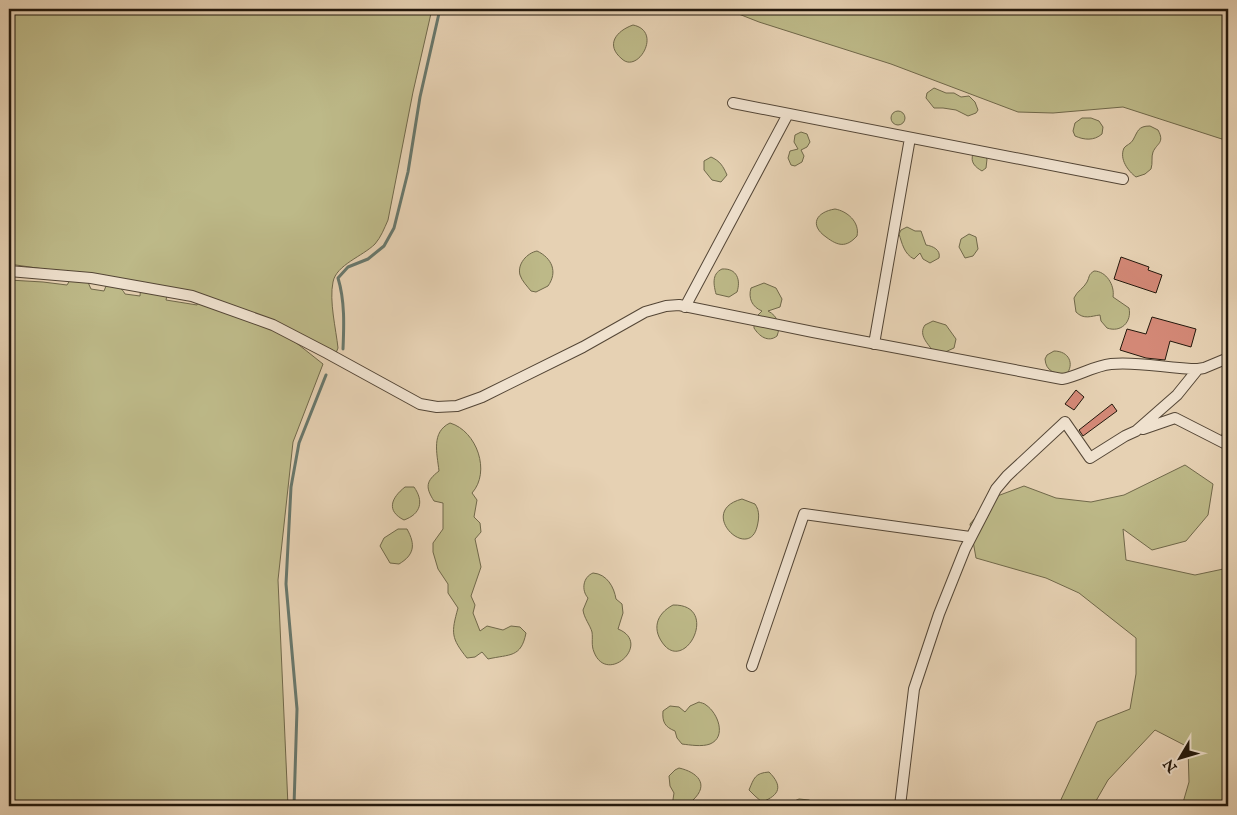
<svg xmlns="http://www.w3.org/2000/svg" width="1237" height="815" viewBox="0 0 1237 815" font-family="'IM FELL English',serif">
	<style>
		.green { fill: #bdb988; stroke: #70684a; fill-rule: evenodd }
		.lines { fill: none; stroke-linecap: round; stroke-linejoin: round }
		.stream { stroke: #68776b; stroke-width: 3 }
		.building { fill: #d38876; stroke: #23180c }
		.minor-casing { stroke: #544636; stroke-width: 12 }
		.minor { stroke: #efe1ce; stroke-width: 10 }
	</style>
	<rect width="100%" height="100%" fill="#e6d1b3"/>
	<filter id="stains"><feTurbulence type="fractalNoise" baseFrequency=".004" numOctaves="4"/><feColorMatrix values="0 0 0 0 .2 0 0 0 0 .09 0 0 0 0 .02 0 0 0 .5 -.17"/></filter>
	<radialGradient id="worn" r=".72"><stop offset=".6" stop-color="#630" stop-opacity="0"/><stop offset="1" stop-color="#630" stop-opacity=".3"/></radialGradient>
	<!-- green -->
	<path class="green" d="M9,9H432L413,92L388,220C384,229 381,237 375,244C363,256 336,265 333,282C329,301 336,329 338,348L336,353L280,332L299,345L323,364L293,442L278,580L288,806H9V280L43,282L67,285L72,277L79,274L9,264ZM87,280L141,283L140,296L125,294C121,286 115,285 106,286L104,291L91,289ZM168,291L201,296L197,305L166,300Z
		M726,9H1228V141L1123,107L1053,113L1018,112L891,64L759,22Z
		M633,25C663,31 638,74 622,59C605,45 616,31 633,25Z
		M934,88L946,93H954L961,97L969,96L975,102L978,110L976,113L968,116L956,110L943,108H934L926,98L927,93Z
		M891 118a7 7 0 1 1 14 0a7 7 0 1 1-14 0Z
		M1082,118H1091L1099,121L1103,127L1102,134C1094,141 1084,140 1075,136L1073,131L1075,123Z
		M1150,126L1158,130C1165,143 1157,143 1153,152C1151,157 1153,163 1151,169L1145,174L1136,177C1128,171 1119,159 1124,148C1126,145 1131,144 1133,140C1138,131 1138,126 1150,126Z
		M801,132L807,134L810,142L807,147L801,150L804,156L802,162L795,166L791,165L788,158L790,151L798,149L794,142L795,135Z
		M982,153L987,159L986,168L982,171C975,167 970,162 973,154Z
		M711,157C720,161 723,166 727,175L721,182L712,180L704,170V161Z
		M835,209C847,211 860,222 857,236C846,248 838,246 826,237C809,225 816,212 835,209Z
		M907,227L915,231H921L926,245C933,246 941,250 939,258L930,263L923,259L920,253L914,259C904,254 902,243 899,234L901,230Z
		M969,234L976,237L978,249L973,256L965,258L959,247L961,239Z
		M537,251C552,258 558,272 548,286L536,292L531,291C527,286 522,281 520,275C517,264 527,253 537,251Z
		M722,269C737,268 741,280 737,292L729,297L716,294C714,286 711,274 722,269Z
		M1094,271C1106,271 1115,285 1113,297L1129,308C1132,322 1121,333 1107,328L1101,321L1100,315C1091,316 1084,320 1076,312L1074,298C1077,291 1084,288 1087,282C1090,276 1088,275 1094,271Z
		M764,283L776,288L782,299L780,307L768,311C778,316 781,326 777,336C768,343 759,336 754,328V319L762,311C752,307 748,298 751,288Z
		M933,321L946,325L956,339L954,348L943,353L934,352C928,344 918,335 925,325Z
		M1054,351C1069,351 1075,364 1066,375C1055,373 1046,372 1045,359L1047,355Z
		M450,423C477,431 491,472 472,493L477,500L474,517L480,523L481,532L475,539L481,567L471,596L475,605L473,613L480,631L487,626L503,630L511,626L520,627L526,633C521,658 510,654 488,659L482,652L475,657L467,658C451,638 451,633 458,608L448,593V584L438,569L433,552V543L443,529V503L434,501C425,487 426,481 439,471C437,453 431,432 450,423Z
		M1185,465L1213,484L1208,515L1186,541L1152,550L1123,529L1126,560L1195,575L1228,568V806H1182L1189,782L1188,747L1155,730L1108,780L1093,806H1058L1097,722L1130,709L1136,674V638L1079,593L1046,578L976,558L970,524L992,498L1024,486L1056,498L1091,502L1124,495Z
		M405,487H414C424,501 421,514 404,520C386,511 391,498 405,487Z
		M742,499L755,504C760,511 759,519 757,527C748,562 696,511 742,499Z
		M398,529H407C416,545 414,555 399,564L390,563L380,546L384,538Z
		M593,573C607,574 614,587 616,599L622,604L623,613L618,629C653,643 607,686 594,652C591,645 593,639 592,632C590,625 584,618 583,610L588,598C581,590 583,577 593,573Z
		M673,605C719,604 688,670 665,646C651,630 656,614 673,605Z
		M699,702C701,703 704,703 706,705C718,713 727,737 710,744C702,747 690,745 682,744L677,738L675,731C665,727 662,722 663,711L670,706L679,707L685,712L690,706Z
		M679,768C697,772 710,784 693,800L696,806H672L674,793L670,786L669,776L675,770Z
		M769,772C783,786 780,795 762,802L755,796L749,790C754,778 755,773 769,772Z
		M799,799L809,800L820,806H783Z"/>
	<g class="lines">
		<!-- stream -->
		<path class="stream" d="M343,349C344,326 345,301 338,278L348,267L368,259L384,246L394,228L408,172L420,97L440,9
			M294,806L297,709L286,584L291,487L299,443L326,375"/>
	</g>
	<!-- building -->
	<path class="building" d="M1121,257L1149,267L1148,270L1162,275L1156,293L1114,279Z
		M1152,317L1196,329L1191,347L1170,341L1165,360L1146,358L1120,350L1127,329L1146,334Z
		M1076,390L1084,397L1074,410L1065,404Z
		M1112,404L1117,411L1083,436L1079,430Z"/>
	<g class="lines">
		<!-- minor casing -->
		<g class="minor-casing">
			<path id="minor" d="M733,103L1123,179
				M9,271L91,278L192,296L273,325L327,353L420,404L437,407L457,406L482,397L583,347L645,312L666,306L679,305L813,332L1062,379C1079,376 1093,366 1111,364C1139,361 1169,369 1198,369L1204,368L1228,358
				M685,307L788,114
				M874,344L910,138
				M1143,429L1175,418L1228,445
				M1225,443L1228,434
				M752,666L804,514L970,537
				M900,806L914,689L939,614L965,549L996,489L1007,476L1065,422L1090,458L1125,436L1136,431L1177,395L1198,369"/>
		</g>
		<!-- minor -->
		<use href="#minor" class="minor"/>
	</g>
	<!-- margin -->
	<rect width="1237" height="815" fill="none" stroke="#e6d1b3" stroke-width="30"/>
	<rect x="10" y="10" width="1217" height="795" fill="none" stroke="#23180c" stroke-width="2.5"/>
	<rect x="15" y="15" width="1207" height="785" fill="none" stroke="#23180c"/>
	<!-- north arrow -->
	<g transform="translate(1180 758) rotate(232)" stroke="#efe1ce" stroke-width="4" paint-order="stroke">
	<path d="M0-4L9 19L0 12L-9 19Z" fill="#23180c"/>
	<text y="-8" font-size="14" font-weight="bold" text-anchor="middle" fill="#23180c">N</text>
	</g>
	<rect width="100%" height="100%" filter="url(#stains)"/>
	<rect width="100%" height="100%" fill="url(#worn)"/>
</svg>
